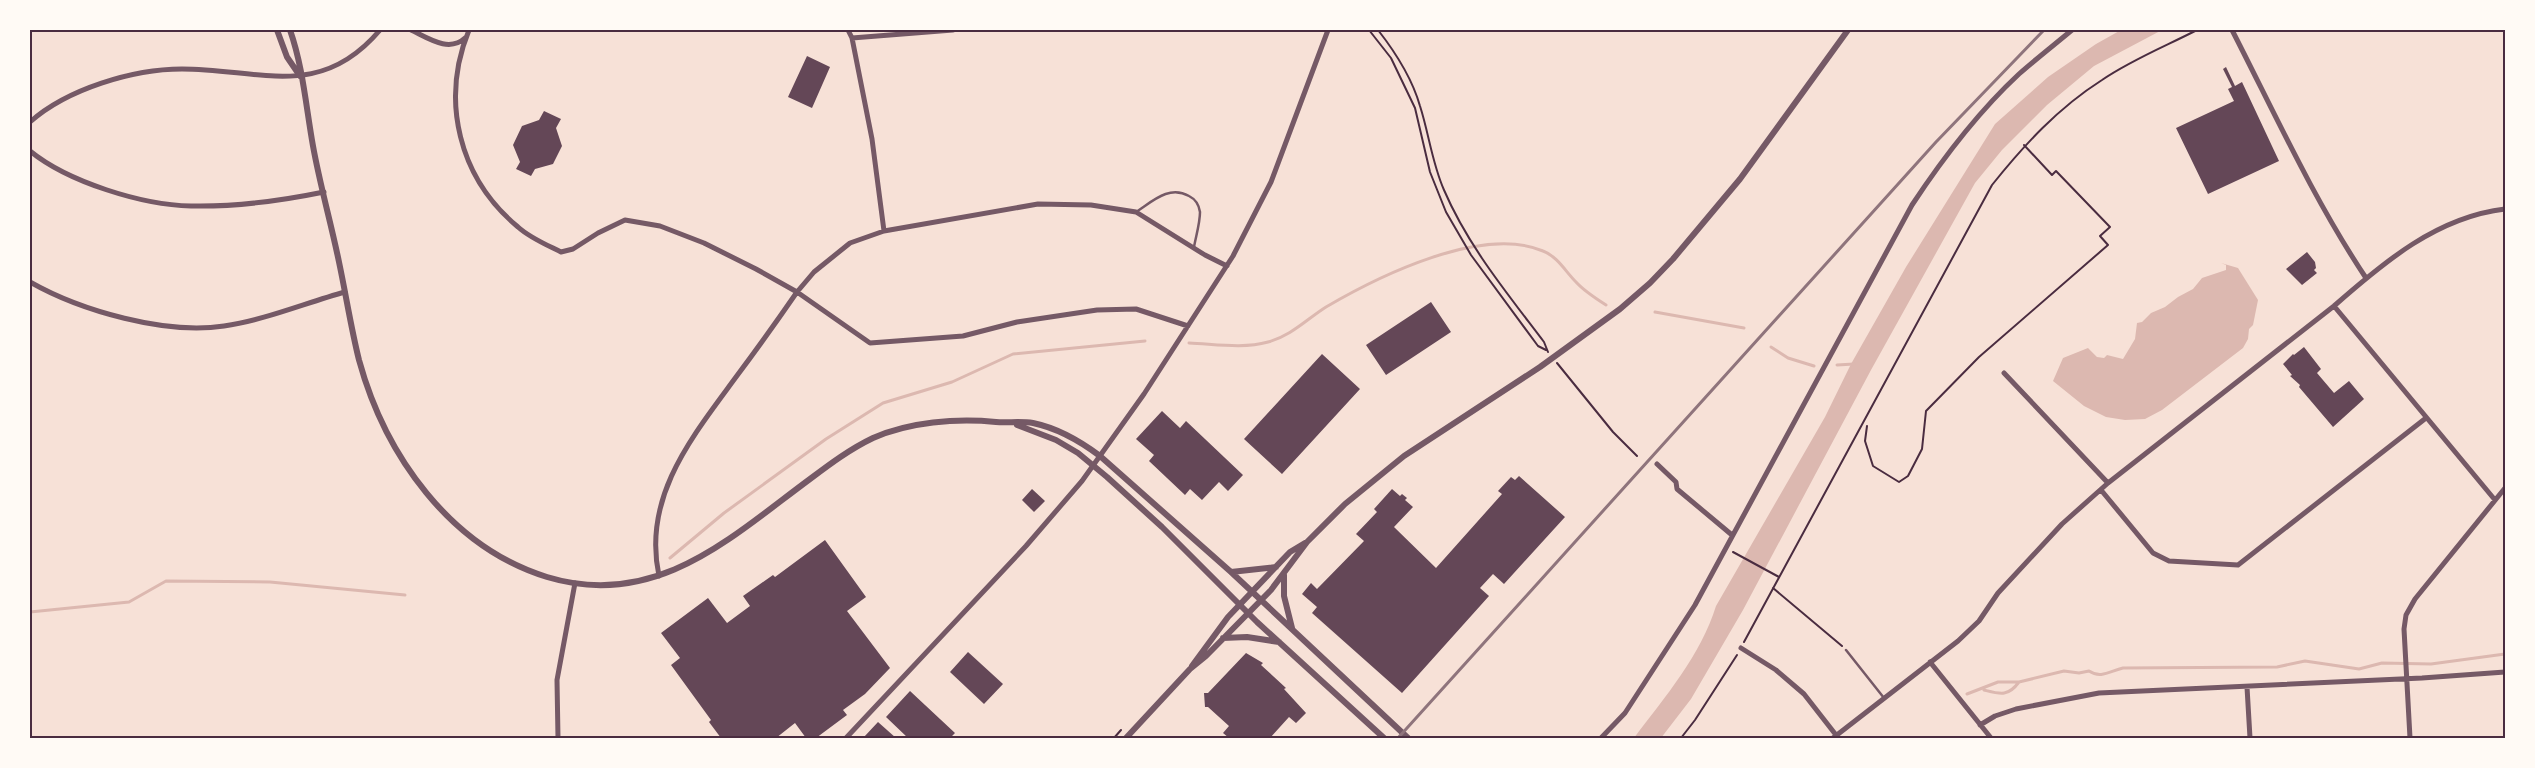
<svg xmlns="http://www.w3.org/2000/svg" width="2535" height="768" viewBox="0 0 2535 768" font-family="'Space Grotesk',sans-serif">
	<style>
		.water { fill: #dcb8b0 }
		.lines { fill: none; stroke-linecap: round; stroke-linejoin: round }
		.stream { stroke: #dcb8b0; stroke-width: 3 }
		.building { fill: #644757 }
		.path { stroke: #4a2c40; stroke-width: 2 }
		.service { stroke: #755966; stroke-width: 2.5 }
		.minor { stroke: #755966; stroke-width: 5 }
		.tertiary { stroke: #755966; stroke-width: 6 }
		.rail { stroke: #8f747c; stroke-width: 3 }
		.neatline { fill: none; stroke: #4a2c40; stroke-width: 2 }
	</style>
	<rect width="100%" height="100%" fill="#f7e1d7"/>
	<!-- water -->
	<path class="water" d="M2121,30H2162L2094,66L2047,105L2002,150L1975,183L1871,370L1743,610L1691,699L1661,738H1634C1665,697 1701,655 1716,606L1825,417L1851,364L1906,267L1995,124L2048,77L2096,44Z
		M2221,263L2238,268L2258,300L2253,325L2249,329L2248,339L2243,348L2162,410L2145,419L2125,420L2106,417L2084,406L2053,381L2063,358L2088,348L2097,357L2104,358L2107,355L2123,359L2135,339L2137,323L2142,322L2151,313L2165,307L2178,297L2193,289L2202,278L2226,270V265Z"/>
	<g class="lines">
		<!-- stream -->
		<path class="stream" d="M1655,312L1744,328
			M1189,343C1215,344 1243,349 1268,342C1291,336 1307,319 1326,307C1379,276 1482,225 1543,251C1558,257 1565,271 1576,282C1584,291 1595,298 1606,305
			M1771,347L1788,358L1814,366
			M1837,365L1854,364
			M670,558L724,513L826,439L883,403L952,382L1013,354L1145,341
			M30,612L129,602L166,581L270,582L405,595
			M1984,690C2000,694 2008,697 2019,682
			M1967,694L1998,682H2019L2064,671L2079,673L2089,671C2101,679 2110,671 2123,668L2277,667L2305,661L2359,669L2382,663L2431,664L2505,654"/>
	</g>
	<!-- building -->
	<path class="building" d="M807,56L830,67L812,108L788,97Z
		M2226,67L2235,86L2242,82L2279,161L2208,194L2176,128L2234,101L2228,89L2232,87L2223,69Z
		M544,111L561,119L556,128L562,146L553,164L535,169L531,176L516,169L520,162L513,145L522,126L539,120Z
		M2307,252L2315,262L2316,268L2314,270L2317,273L2302,285L2286,269Z
		M1431,302L1451,332L1386,375L1366,345Z
		M2304,347L2321,369L2317,373L2334,393L2349,381L2364,399L2333,427L2299,387L2300,385L2290,376L2292,375L2283,364L2293,354L2294,355Z
		M1322,354L1360,389L1282,474L1244,439Z
		M1162,411L1180,428L1186,421L1243,475L1228,491L1219,482L1202,500L1190,489L1185,495L1149,461L1154,455L1136,439Z
		M1519,476L1565,517L1504,584L1493,574L1480,588L1489,596L1402,693L1312,613L1317,607L1302,594L1311,583L1317,589L1364,541L1356,534L1377,512L1374,509L1392,489L1400,496L1402,494L1407,498L1405,500L1413,507L1394,527L1436,568L1502,494L1498,491L1511,477L1515,480Z
		M1032,489L1045,501L1034,512L1022,500Z
		M825,540L866,597L847,611L890,668L865,694L843,710L847,715L816,738H806L795,723L776,738H721L709,722L711,720L671,665L680,658L661,633L708,598L727,623L750,606L743,596L773,575L775,577Z
		M968,652L1003,684L984,704L950,672Z
		M1246,653L1263,663L1261,665L1286,688L1284,689L1306,713L1296,723L1289,717L1270,738H1229L1223,733L1229,726L1208,707H1205L1204,693H1208Z
		M910,691L955,733L950,738H908L886,717Z
		M878,722L896,738L864,737Z"/>
	<g class="lines">
		<!-- path -->
		<path class="path" d="M1369,30L1391,58L1415,108L1430,172L1446,212L1471,255L1538,346L1546,350
			M1378,30C1396,53 1412,78 1420,106C1429,134 1432,163 1444,190C1468,246 1507,293 1544,342L1548,352
			M1557,363L1613,432L1637,456
			M1867,426L1865,441L1873,466L1899,482L1908,476L1922,449L1926,411L1979,357L2108,245L2100,236L2110,227L2056,171L2052,175L2024,145
			M1733,552L1779,577
			M1773,588L1842,646
			M1744,642L1992,185C2024,145 2058,108 2102,80C2131,60 2166,46 2197,30
			M1114,738L1121,730
			M1681,738L1695,720L1737,655"/>
		<!-- service -->
		<path class="service" d="M1136,212C1153,201 1169,185 1189,196C1195,199 1199,205 1200,212C1200,223 1196,236 1194,247
			M1846,650L1884,698"/>
		<!-- minor -->
		<path class="minor" d="M411,30C428,38 449,53 465,38
			M469,30C440,101 459,178 518,227C530,238 547,245 561,252L573,249L598,233L625,220L660,226L704,243L756,269L797,292L870,343L963,336L1017,322L1097,310L1136,309L1188,326
			M848,30L852,38L872,139L884,231
			M2232,30C2275,114 2314,200 2366,278
			M852,38L953,30
			M30,122C67,89 133,69 182,69C260,69 320,101 380,30
			M30,151C68,182 142,205 191,206C236,207 280,201 324,192
			M30,282C81,311 166,335 224,326C265,320 305,303 345,292
			M2334,306L2495,500
			M2004,373L2108,483
			M1657,464L1676,482L1677,489L1732,535
			M2101,490L2153,553L2169,561L2238,565L2426,418
			M659,576C642,497 692,437 736,377C757,349 777,321 797,292L814,272L850,243L884,231L1038,204L1091,205L1136,212L1205,255L1227,266
			M1741,648L1776,670L1804,694L1836,735
			M1930,662L1991,738
			M2247,687L2250,738
			M1980,725L1995,716L2016,709L2099,693L2422,678L2505,672
			M558,738L557,680L575,583
			M846,738L1026,546L1082,481L1144,394L1233,256L1271,182L1328,30
			M1601,738L1625,713L1695,605L1912,205C1943,158 1977,113 2019,74C2036,59 2054,45 2072,30
			M1833,738L1958,641L1979,621L1998,593L2062,524L2108,483L2334,306C2384,262 2437,217 2505,209
			M2410,738L2404,629L2406,615L2415,599L2505,488"/>
		<!-- tertiary -->
		<path class="tertiary" d="M277,30L287,57L300,76
			M290,30C303,67 306,107 313,146C320,185 331,223 339,262C346,295 351,328 359,360C385,455 450,547 547,577C656,610 730,538 810,479C830,464 850,449 873,438C909,422 956,418 996,422C1007,423 1021,421 1033,423C1057,428 1080,441 1100,456L1231,572L1408,738
			M1017,425L1056,440L1078,453L1107,477L1162,527L1257,622L1384,738
			M1231,572L1276,567
			M1284,575V596L1292,628
			M1223,638L1247,637L1279,642
			M1192,666L1228,617L1290,552L1305,543
			M1126,738L1190,669L1206,656L1271,590L1307,542L1345,504L1404,456L1540,367L1620,309L1650,283L1673,259L1740,179L1848,30"/>
		<!-- rail -->
		<path class="rail" d="M1398,738L1936,142L2044,30"/>
	</g>
	<!-- border -->
	<rect width="2535" height="768" fill="none" stroke="#fffaf5" stroke-width="62"/>
	<rect x="31" y="31" width="2473" height="706" class="neatline"/>
</svg>
